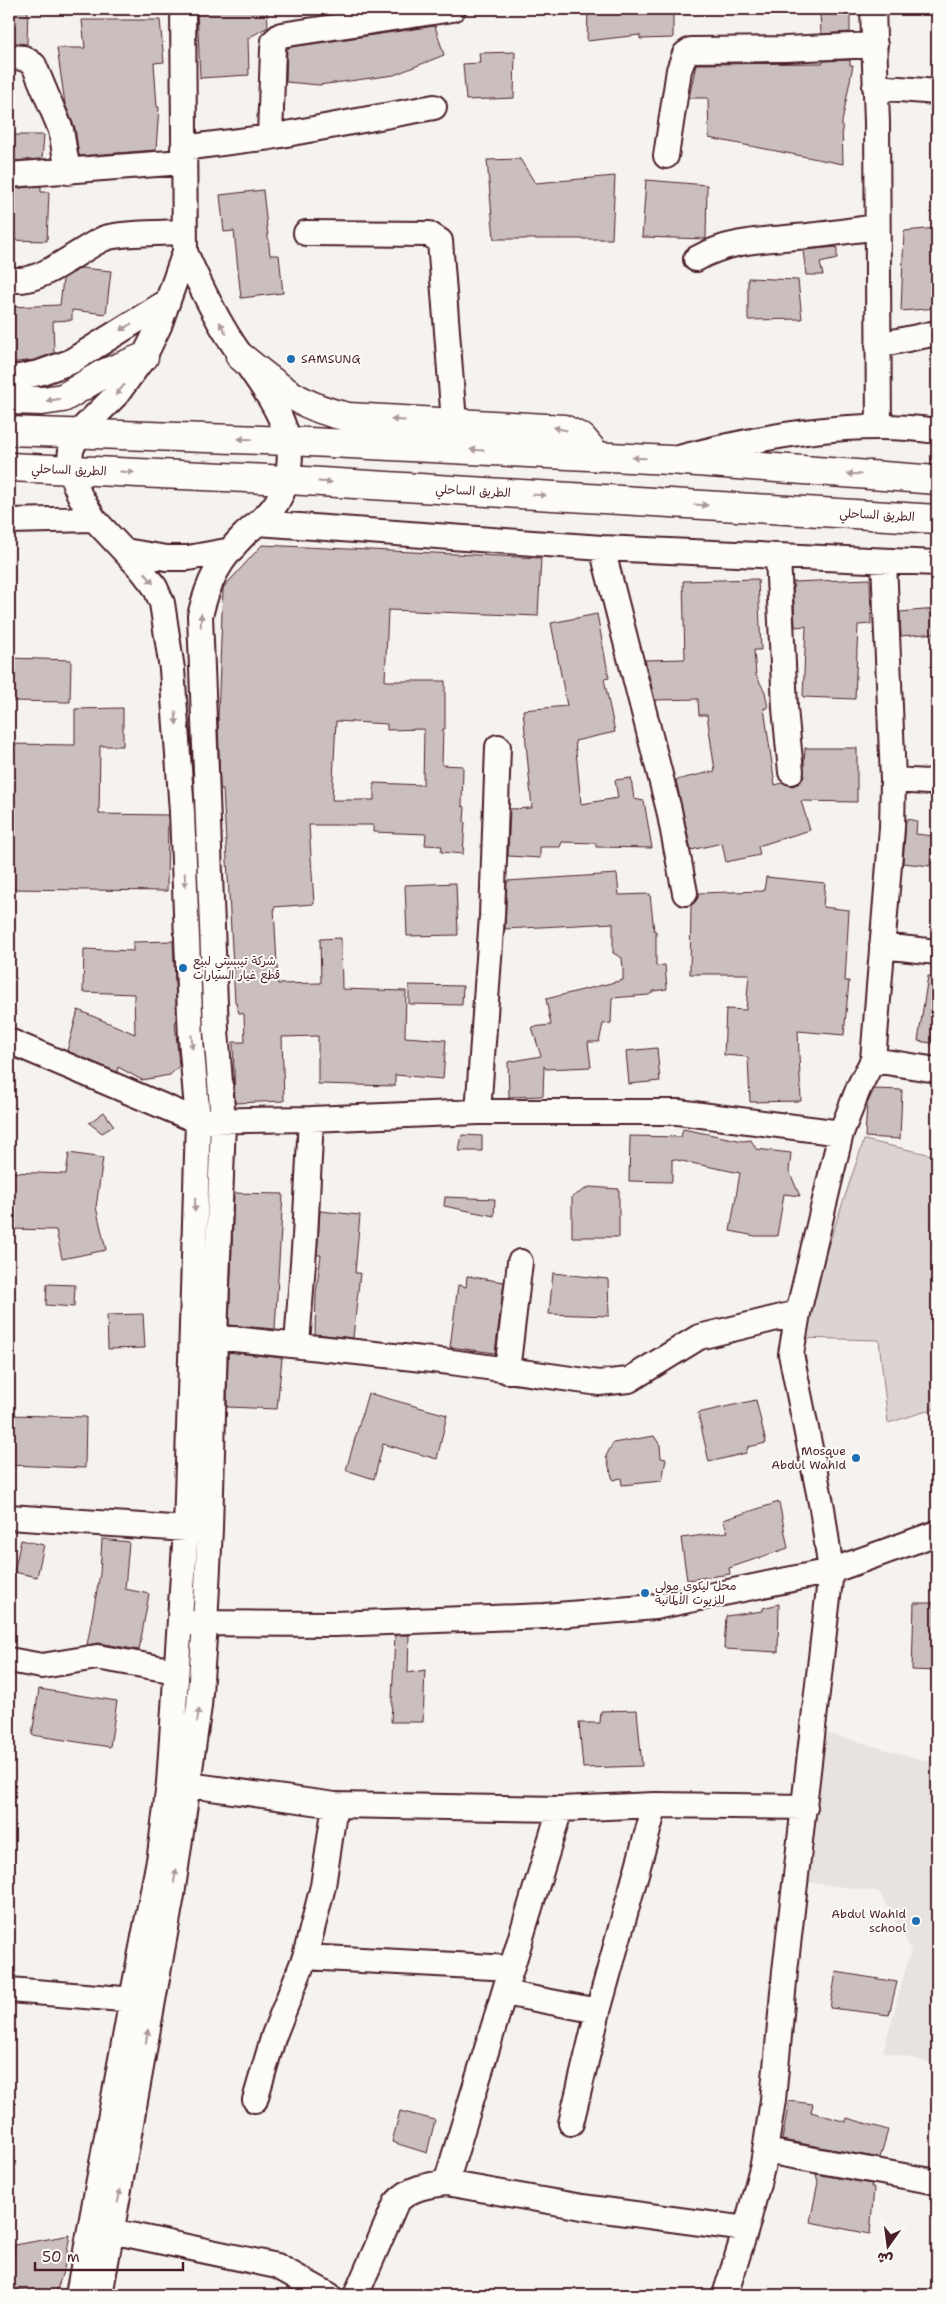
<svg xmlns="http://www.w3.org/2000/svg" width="946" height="2304" viewBox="0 0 946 2304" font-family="'Shantell Sans','Playpen Sans Arabic',sans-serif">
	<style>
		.built { fill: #e9e3e0 }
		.green { fill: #dcd4d2; stroke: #937a7e }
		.building { fill: #cbbfbe; stroke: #4a1f2b; fill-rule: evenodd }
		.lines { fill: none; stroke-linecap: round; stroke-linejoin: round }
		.minor-casing { stroke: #4a1f2b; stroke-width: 28 }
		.highway-casing { stroke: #4a1f2b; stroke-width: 31 }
		.minor { stroke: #fdfcf7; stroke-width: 24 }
		.highway { stroke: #fdfcf7; stroke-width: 28 }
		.oneway { fill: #ac999b }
		.poi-dot { fill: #1f6fb2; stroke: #fdfcf7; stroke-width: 2 }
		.labels { text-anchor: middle; stroke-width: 4; stroke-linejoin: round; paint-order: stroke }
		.poi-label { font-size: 12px; fill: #4a1f2b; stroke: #fdfcf7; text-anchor: start }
		.street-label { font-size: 12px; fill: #4a1f2b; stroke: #fdfcf7 }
	</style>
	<rect width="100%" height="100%" fill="#f6f3ef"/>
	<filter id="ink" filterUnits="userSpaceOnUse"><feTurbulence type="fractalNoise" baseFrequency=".02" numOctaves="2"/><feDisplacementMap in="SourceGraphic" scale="10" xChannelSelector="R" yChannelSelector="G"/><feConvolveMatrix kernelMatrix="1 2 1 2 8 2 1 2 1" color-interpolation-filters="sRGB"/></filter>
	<g filter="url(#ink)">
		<!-- built -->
		<path class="built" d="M824,1732L937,1764V2064L883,2052L911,1949L879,1892L799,1881Z"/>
		<!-- green -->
		<path class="green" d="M864,1140L937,1156V1408L888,1423L879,1340L797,1338Z"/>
		<!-- building -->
		<path class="building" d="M9,9H28L27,44L9,42Z
			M197,9H267L268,27L248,38L249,75L200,78Z
			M588,9H673V38L640,39V35L587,41Z
			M820,13L850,15V32L821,34Z
			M82,20H160L164,62L154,63L157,107H159L156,150L79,156L75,128L65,104L57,48H85Z
			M435,26L444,55L394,75L319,85L286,82L287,49L291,47Z
			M515,52L514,98L466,100L463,64L480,63L479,53Z
			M850,60V65H853L842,122L843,164L709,138L708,98H689L696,64L823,63V61Z
			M9,135H44L42,159L9,161Z
			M520,159L535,183L615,176L612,239H494L487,160Z
			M646,180L707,185L706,239L642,237Z
			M41,186V192H49L47,241L9,240V189Z
			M263,190L270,255H279L283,293L241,298L234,231L224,232L220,195Z
			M937,228V308L901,311L904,231Z
			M837,247V259L820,263L823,275H806L803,250Z
			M81,268L111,271L106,314L72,310V320L53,321L54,353L35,360L9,363V307L60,305L63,279Z
			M748,278L798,280L802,319L748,320Z
			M262,545L541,558L538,616L388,610L385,681H445V729H443L442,765L463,766L462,806L465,807L464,822H465L463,854L441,852L442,846L425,845L426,834L373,832V825H309L314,904L274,907L278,984L321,983L320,939L341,938L342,989L406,991L405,1037L446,1040L443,1079L395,1075V1086L318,1084V1036L282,1037L284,1101L235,1103L233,1042H245L244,1014L239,1013L235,1001L223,789H220L218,717L223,588ZM336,721L387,724V730L424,729L423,785L374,783V800H332Z
			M758,579L761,650H754L756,675L765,692L768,708H764L775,785L783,783L793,786L803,778L805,748H857V802L801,801L810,830L758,846L760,855L726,862L722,843L691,850L676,780L715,771L707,715H699L698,699L655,700L645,660L685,659L683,581Z
			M870,579L871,624L858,625L855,699L803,697L806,626L795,627L793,582Z
			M937,609V633L901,636L900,612Z
			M597,614L609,678L604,679L615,732L575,741L581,804L618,798L615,780L631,778L634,799L644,801L652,848L596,847V843L562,842L560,847H540V858L508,856L510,809L532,808L523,710L567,706L551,623Z
			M9,658L71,660L70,702L9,701Z
			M123,708V746H100L99,814L168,815L167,891L9,889V744L75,745V709Z
			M906,819L917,821L916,834L933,836L930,866L903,863Z
			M617,874L619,895L650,894L654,931H656V966L665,965L667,989L654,991L649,995L612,998L611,1023L603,1024L599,1042H588L591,1067L546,1069L544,1066L543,1096L509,1097L508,1062L541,1056L532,1027L551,1025L546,999L623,980V968L622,958L613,953V923L505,929L507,881Z
			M766,877L825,883L823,907L849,910L845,981H849L844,1035L798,1031L801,1101L750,1102L748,1057L724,1055L726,1009L746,1010L749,974H690L691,905L698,898V893L764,891Z
			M456,883L458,935L407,936L405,885Z
			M173,941L177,1022H175L179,1066L170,1075L142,1080L118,1067L117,1072L67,1051L78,1010L135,1034L134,994L83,992L84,949L133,951V942Z
			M928,976L937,977V1044L918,1041Z
			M409,985L463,986L462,1005L409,1004Z
			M657,1048L660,1081L629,1084L626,1051Z
			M874,1089L902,1090L900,1139L865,1137L867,1104Z
			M104,1112L114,1126L102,1133L89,1123Z
			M683,1129L743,1141L751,1140L756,1149L791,1153L789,1171L800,1196L784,1194L777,1236H755L730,1231L740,1173L672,1159V1182L629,1181L630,1136L681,1137Z
			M462,1135L482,1136V1151H459Z
			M69,1153L103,1158L96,1207L106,1250L62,1259L56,1230L9,1229V1172L66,1174Z
			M589,1187L619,1189V1237H572V1197Z
			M234,1193L283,1194L275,1329L229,1325Z
			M445,1197L495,1199L494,1216L444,1206Z
			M320,1211L360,1215L355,1273H360L353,1338L315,1334L316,1293L321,1255H317Z
			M553,1273L608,1279L609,1316L549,1314Z
			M467,1276L504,1282L495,1353L450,1347L458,1285L466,1287Z
			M47,1284L75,1285L74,1307L46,1305Z
			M143,1314L145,1348L108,1349L107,1315Z
			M228,1352L282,1358L277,1409L227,1407Z
			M368,1393L447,1415L437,1459L383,1444L374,1479L346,1470Z
			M756,1400L766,1443L748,1447L746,1453L709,1462L698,1413Z
			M9,1415L86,1417L85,1468L9,1465Z
			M654,1436L660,1445L661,1458L666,1459L662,1481L622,1485L621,1478L613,1480L606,1456L613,1443Z
			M779,1502L788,1548L729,1568L730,1574L687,1580L681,1538L728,1532L723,1520Z
			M102,1539L129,1542L125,1589L149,1594L139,1650L99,1643L87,1645L100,1574Z
			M21,1540L44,1545L37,1577L14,1572Z
			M914,1603H937V1671L912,1670Z
			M779,1604L778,1652L724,1649L726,1616L763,1611V1608Z
			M395,1635H409L408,1673L425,1670L423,1722H391Z
			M39,1689L117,1701L110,1747L32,1735Z
			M637,1710L642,1766L583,1768L579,1723H600L601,1711Z
			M836,1972L897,1982L889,2015L830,2008Z
			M789,2101L813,2104L811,2112L846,2122L847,2118L888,2130L880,2158L782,2140Z
			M400,2111L435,2120L427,2153L392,2142Z
			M816,2174L872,2184L871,2187L874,2188L870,2234L810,2222L818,2182Z
			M70,2235L64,2269L55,2295L10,2289L15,2245Z"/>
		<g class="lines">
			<!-- minor casing -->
			<g class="minor-casing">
				<path id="minor" d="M873,9L877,122L879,426
					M9,57L24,58L34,65L61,130L68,172
					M875,87L937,92
					M270,137L273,50L274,41L281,35L453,9
					M183,148L270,137L434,107
					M666,156L679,70L685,54L691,50L785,49L875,45
					M9,175L183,162
					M306,233L429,234L440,241L454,422
					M696,259C731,239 769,240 808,236C831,234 854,230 877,227
					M9,279C38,287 78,250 103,239C115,233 168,233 184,232
					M878,345L937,333
					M9,379L39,373L70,362L168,301
					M682,457C764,436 853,419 937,431
					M9,521L94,519
					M258,523L602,548L937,563
					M602,548L669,810L685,893
					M125,551L166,558H188L232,550
					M778,556L785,708L791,772
					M893,780L928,782L937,779
					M882,946L937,952
					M9,1041L198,1121L311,1119L478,1112H678L841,1133
					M873,1060L937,1070
					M478,1112L492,916L498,747
					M215,1337L451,1362L599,1383L629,1380L699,1337L798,1313
					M297,1344L305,1236L311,1119
					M507,1371L520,1262
					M9,1517L201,1530
					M190,1623L335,1624L545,1616L655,1607L831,1571L937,1533
					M9,1660L42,1666L97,1657L176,1671
					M189,1785L335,1805L560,1809L655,1805L805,1807
					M305,1957L511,1968
					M9,1990L148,2001
					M504,1993L598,2011
					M255,2100L274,2035L305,1957L323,1886L335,1805
					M571,2123L598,2011L655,1805
					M765,2151L937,2182
					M446,2183L560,1809
					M97,2228L277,2266L329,2295
					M78,2295L132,1999L160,1855L169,1783L186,1530L198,1121L191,1039L182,812L172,669L162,603L155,587L141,569L94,519L80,496L69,470L71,450L79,432L117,394L144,357L159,326L185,252L183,9
					M100,2295L172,1895L199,1706L205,1624L210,1529L215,1337L223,1122L216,1030L200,616C208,581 220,559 245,534C256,524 270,515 277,502C315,438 260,388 228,336C211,309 198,281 185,252
					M356,2295L396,2203C409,2188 427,2185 446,2183L582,2207L746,2229
					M725,2295L746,2229L763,2164L773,2100L785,1971L831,1571L822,1508L791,1354L798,1313L841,1133L859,1087L873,1060L892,828L893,780L884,561"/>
			</g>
			<!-- highway casing -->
			<g class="highway-casing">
				<path id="highway" d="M240,356C277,386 300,407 348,417L564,429L582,438L598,457
					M9,400L42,401L63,398L103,374L144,357
					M9,431L289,441L670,460L937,480
					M9,467L288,480L937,519"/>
			</g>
			<!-- minor -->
			<use href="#minor" class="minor"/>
			<!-- highway -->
			<use href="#highway" class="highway"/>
		</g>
		<!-- one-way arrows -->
		<defs><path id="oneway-solid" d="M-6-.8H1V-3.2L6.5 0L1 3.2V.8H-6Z" transform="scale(1.25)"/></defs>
		<g class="oneway">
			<use href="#oneway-solid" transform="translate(126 327) rotate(148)"/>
			<use href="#oneway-solid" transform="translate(223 328) rotate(-120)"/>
			<use href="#oneway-solid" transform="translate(120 390) rotate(130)"/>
			<use href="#oneway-solid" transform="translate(53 400) rotate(170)"/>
			<use href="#oneway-solid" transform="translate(398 420) rotate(-177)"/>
			<use href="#oneway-solid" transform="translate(560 429) rotate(-168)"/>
			<use href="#oneway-solid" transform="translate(245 439) rotate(-178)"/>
			<use href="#oneway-solid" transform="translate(477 450) rotate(-177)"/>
			<use href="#oneway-solid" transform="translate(639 458) rotate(-178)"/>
			<use href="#oneway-solid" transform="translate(127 472) rotate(3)"/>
			<use href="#oneway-solid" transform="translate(854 474) rotate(-176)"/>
			<use href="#oneway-solid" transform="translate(325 482) rotate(3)"/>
			<use href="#oneway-solid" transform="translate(539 495) rotate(3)"/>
			<use href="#oneway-solid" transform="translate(701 505) rotate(3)"/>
			<use href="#oneway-solid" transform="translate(149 578) rotate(52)"/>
			<use href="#oneway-solid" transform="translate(201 620) rotate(-88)"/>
			<use href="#oneway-solid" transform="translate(176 718) rotate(86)"/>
			<use href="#oneway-solid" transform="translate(185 880) rotate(88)"/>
			<use href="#oneway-solid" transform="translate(192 1042) rotate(86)"/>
			<use href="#oneway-solid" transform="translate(195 1205) rotate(92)"/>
			<use href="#oneway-solid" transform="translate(198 1715) rotate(-83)"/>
			<use href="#oneway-solid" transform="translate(175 1876) rotate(-81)"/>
			<use href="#oneway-solid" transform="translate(147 2036) rotate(-81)"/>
			<use href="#oneway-solid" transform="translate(119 2196) rotate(-80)"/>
		</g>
	</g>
	<!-- markers -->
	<g class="poi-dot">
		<circle cx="291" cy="359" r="5"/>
		<circle cx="183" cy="968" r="5"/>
		<circle cx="856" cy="1458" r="5"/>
		<circle cx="645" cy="1593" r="5"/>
		<circle cx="916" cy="1921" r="5"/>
	</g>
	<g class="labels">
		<!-- poi labels -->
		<g class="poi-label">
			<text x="301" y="363">SAMSUNG</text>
			<text x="193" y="965">شركة تيبستي لبيع<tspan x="193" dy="14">قطع غيار السيارات</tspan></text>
			<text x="846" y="1455" text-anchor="end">Mosque<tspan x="846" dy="14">Abdul Wahid</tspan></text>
			<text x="655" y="1590">محل ليكوي مولي<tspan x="655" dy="14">للزيوت الألمانية</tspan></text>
			<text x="906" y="1918" text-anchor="end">Abdul Wahid<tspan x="906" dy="14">school</tspan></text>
		</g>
		<!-- street labels -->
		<g class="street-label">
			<text transform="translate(69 470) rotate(2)" y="4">الطريق الساحلي</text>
			<text transform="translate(473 491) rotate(3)" y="4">الطريق الساحلي</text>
			<text transform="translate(877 515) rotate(3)" y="4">الطريق الساحلي</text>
		</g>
	</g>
	<!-- margin -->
	<rect width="946" height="2304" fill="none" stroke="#fdfcf7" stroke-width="30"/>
	<rect x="15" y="15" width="916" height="2274" fill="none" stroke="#4a1f2b" stroke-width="2" filter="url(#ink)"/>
	<!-- north arrow -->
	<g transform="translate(888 2246) rotate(194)" stroke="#fdfcf7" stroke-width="4" paint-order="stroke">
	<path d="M0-4L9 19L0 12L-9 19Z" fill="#4a1f2b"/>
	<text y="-8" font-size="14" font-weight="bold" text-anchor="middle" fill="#4a1f2b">ش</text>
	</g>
	<!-- scale -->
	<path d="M35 2262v8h148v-8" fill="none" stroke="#4a1f2b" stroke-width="2.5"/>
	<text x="42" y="2262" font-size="15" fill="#4a1f2b" stroke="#fdfcf7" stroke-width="4" paint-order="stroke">50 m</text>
</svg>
